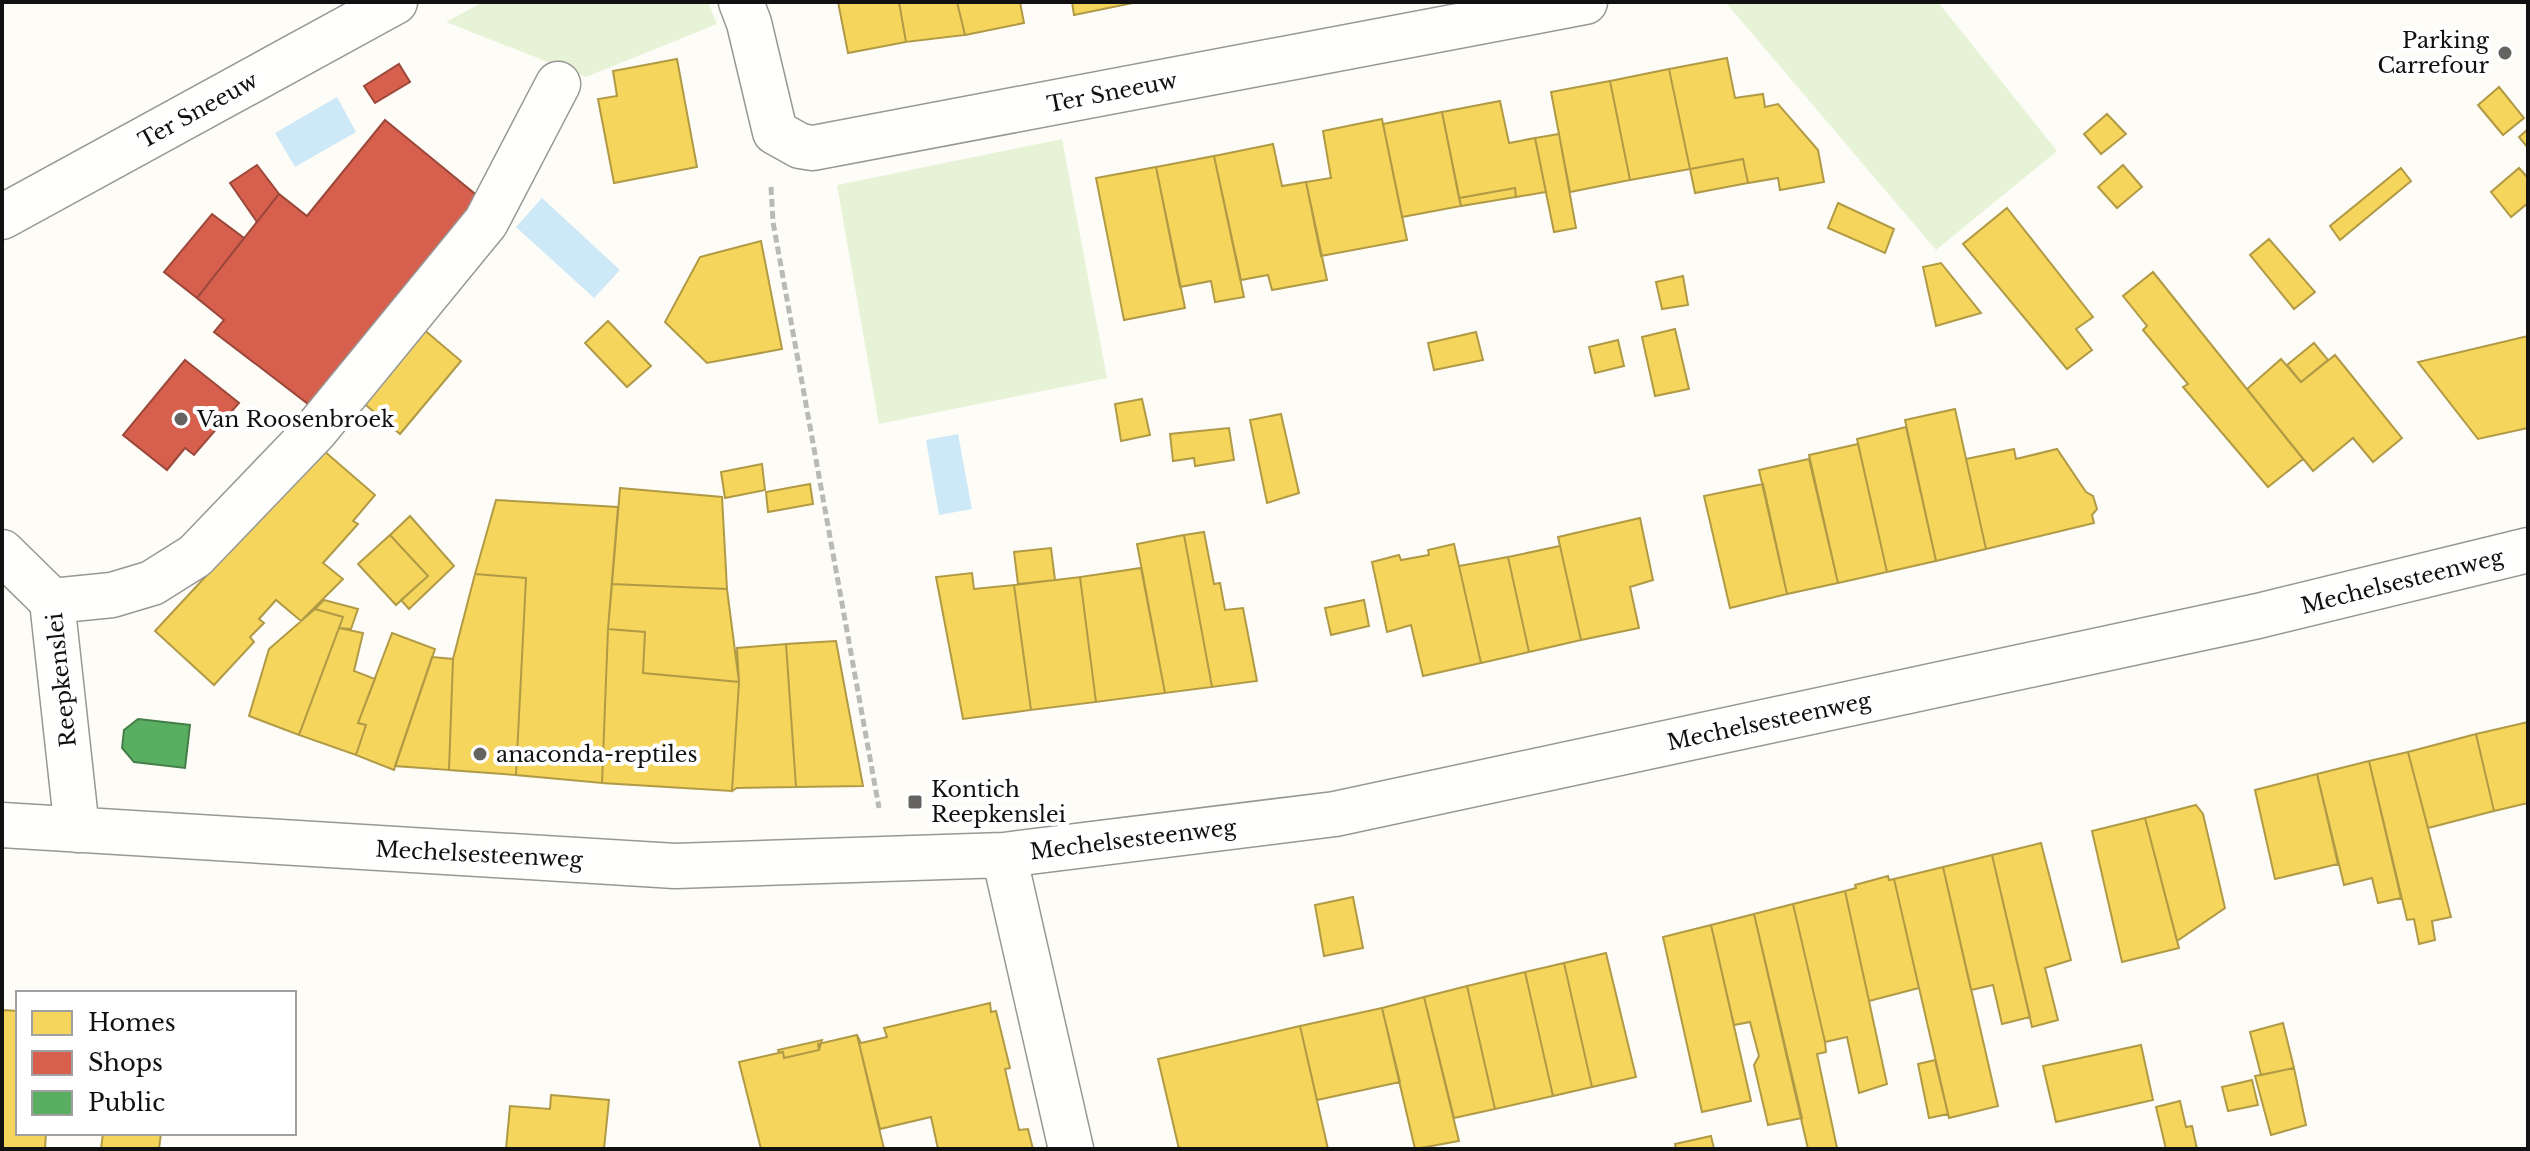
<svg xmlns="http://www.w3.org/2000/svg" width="2530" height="1151" viewBox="0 0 2530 1151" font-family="'Libre Baskerville',serif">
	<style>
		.green { fill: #e7f3d7 }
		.water { fill: #cde8f7 }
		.homes { fill: #f6d55c; stroke: #b19a46; stroke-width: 2 }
		.shops { fill: #d6604d; stroke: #9b483b; stroke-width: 2 }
		.public { fill: #5aae61; stroke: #447f49; stroke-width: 2 }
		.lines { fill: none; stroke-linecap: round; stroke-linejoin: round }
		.minor-casing { stroke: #979795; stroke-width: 47 }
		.path { stroke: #b9b9b8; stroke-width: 5; stroke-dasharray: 8 4; stroke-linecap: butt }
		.minor { stroke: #fffffe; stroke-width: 44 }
		.poi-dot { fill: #646362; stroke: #fff; stroke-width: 3 }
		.labels { text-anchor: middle; stroke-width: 8; stroke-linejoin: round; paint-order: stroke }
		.poi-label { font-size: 22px; fill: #111; stroke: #fff; text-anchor: start }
		.street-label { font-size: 22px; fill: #111; stroke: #fff }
	</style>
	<rect width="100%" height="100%" fill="#fdfcf7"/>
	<!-- green -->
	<path class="green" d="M483,2H708L717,24L586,77L446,22Z
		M1730,2H1938L2057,151L1936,250L1727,4Z
		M1062,139L1107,378L879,424L837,185Z"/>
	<!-- water -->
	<path class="water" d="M337,97L356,132L295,167L275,133Z
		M542,198L620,270L594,298L516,227Z
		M958,434L972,509L939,515L926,440Z"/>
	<!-- homes -->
	<path class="homes" d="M838,2H899L906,42L848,53Z
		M899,2H957L965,35L906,42Z
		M957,2H1020L1024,23L965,35Z
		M1072,2H1133V3L1074,15Z
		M1727,58L1735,98L1763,94L1765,107L1778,104L1818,150L1824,182L1780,190L1778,178L1748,183L1743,159L1690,169L1669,69Z
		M677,59L697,167L614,183L598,99L617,96L613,71Z
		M1669,69L1690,169L1630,180L1610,81Z
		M1610,81L1630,180L1570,192L1551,92Z
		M2499,87L2524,118L2503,135L2478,105Z
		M1500,101L1509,143L1535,138L1546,192L1516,197L1515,188L1459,198L1442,112Z
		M1442,112L1461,206L1402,217L1383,124Z
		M2107,114L2126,134L2101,154L2084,134Z
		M1382,119L1407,240L1321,256L1306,182L1331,178L1323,131Z
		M2528,129V148L2519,137Z
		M1559,134L1576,228L1554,232L1535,138Z
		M1273,144L1282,186L1306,182L1327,280L1272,290L1268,275L1241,280L1214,156Z
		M1214,156L1244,297L1215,302L1211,281L1180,287L1156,167Z
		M1743,159L1748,183L1695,193L1690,169Z
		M2123,165L2142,187L2117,208L2098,187Z
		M1156,167L1185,308L1124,320L1096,178Z
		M2401,168L2411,181L2340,240L2330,226Z
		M2519,168L2528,178V203L2511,217L2491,192Z
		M1515,188L1516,197L1461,206L1459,198Z
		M1838,203L1894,229L1885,253L1828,228Z
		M2007,208L2093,317L2076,329L2092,350L2067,369L1963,244Z
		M2269,239L2315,292L2294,309L2250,255Z
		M761,241L782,349L707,363L665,322L700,257Z
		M1941,263L1981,313L1936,326L1923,267Z
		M2153,272L2303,459L2268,487L2183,387L2188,384L2143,330L2147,326L2123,296Z
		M1683,276L1688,305L1662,309L1656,282Z
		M608,321L651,366L627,387L585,343Z
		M422,328L461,361L400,434L361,401Z
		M1675,329L1689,389L1655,396L1642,337Z
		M1476,332L1483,360L1434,370L1428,343Z
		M2528,336V428L2478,439L2418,362Z
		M1618,340L1624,366L1595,373L1589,347Z
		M2314,343L2328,360L2301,382L2287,365Z
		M2335,355L2402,438L2373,462L2353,438L2313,471L2247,389L2281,359L2301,382Z
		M1142,399L1150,435L1121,441L1115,404Z
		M1955,409L1986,549L1936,561L1905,420Z
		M1281,414L1299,493L1267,503L1250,420Z
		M1906,427L1936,561L1887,572L1857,439Z
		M1229,428L1234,460L1195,466L1194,458L1173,461L1170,434Z
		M1858,444L1887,572L1838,583L1809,455Z
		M2014,449L2016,459L2057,449L2086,492L2093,496L2097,509L2092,515L2094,523L1986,549L1966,459Z
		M323,450L375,495L353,521L358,524L323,563L343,579L301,621L276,600L259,619L264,623L250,637L254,642L214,685L155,631Z
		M1809,459L1838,583L1787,594L1759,470Z
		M762,464L765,490L725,498L721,472Z
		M810,484L813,504L768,512L766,492Z
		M1763,484L1787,594L1730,608L1704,496Z
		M620,488L722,497L727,589L612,584Z
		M496,500L618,507L608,629L602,783L516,775L526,578L475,574Z
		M410,516L454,566L409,609L401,600L428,576L390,535Z
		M1640,518L1653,580L1630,587L1639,628L1581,640L1558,537Z
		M1204,532L1214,584L1220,583L1225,610L1243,608L1257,681L1212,687L1184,535Z
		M390,535L428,576L396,605L358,564Z
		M1184,535L1212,687L1165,693L1137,544Z
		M1454,544L1481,663L1423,676L1411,625L1387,632L1372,562L1399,555L1401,560L1429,555L1428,550Z
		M1560,546L1581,640L1529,652L1508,557Z
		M1051,548L1055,580L1018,584L1014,552Z
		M1508,557L1529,652L1481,663L1459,566Z
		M1141,568L1165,693L1096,702L1080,577Z
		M972,573L974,589L1014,585L1031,710L963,719L936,577Z
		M475,574L526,578L516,775L449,770L453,659Z
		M1080,577L1096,702L1031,710L1014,585Z
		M612,584L727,589L739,682L643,673L645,632L608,629Z
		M324,600L358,609L351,629L339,628L343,617L315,609Z
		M1364,600L1369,626L1331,635L1325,608Z
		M315,609L343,617L299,735L249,716L269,649Z
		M339,628L363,633L354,671L375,679L358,723L366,725L356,755L299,735Z
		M608,629L645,632L643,673L739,682L732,791L602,783Z
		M392,633L435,649L394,770L356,755L366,725L358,723Z
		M836,641L863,786L796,787L786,644Z
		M786,644L796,787L737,788L732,791L739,682L737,648Z
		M432,657L453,659L449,770L395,766Z
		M2528,722V803L2494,811L2476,734Z
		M2476,734L2494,811L2428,828L2408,752Z
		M2408,752L2451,917L2432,921L2435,940L2419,944L2414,919L2407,920L2369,761Z
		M2369,761L2401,898L2378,903L2372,878L2344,885L2317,774Z
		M2317,774L2338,864L2275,879L2255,790Z
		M2196,805L2203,814L2225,908L2177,941L2145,818Z
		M2145,818L2179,948L2122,962L2092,831Z
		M2041,843L2071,960L2045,968L2058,1020L2032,1027L1992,855Z
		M1992,855L2030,1017L2002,1024L1993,985L1971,990L1943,867Z
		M1943,867L1998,1106L1949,1118L1894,879Z
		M1888,876L1889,880L1894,879L1919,988L1869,1001L1845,891L1856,888L1855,885Z
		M1845,891L1887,1084L1859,1093L1847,1037L1825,1042L1793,904Z
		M1353,897L1363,948L1324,956L1315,905Z
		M1793,904L1825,1042L1826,1052L1817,1054L1837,1148L1832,1149H1808L1754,914Z
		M1754,914L1802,1118L1768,1125L1754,1065L1759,1056L1750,1022L1734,1025L1711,925Z
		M1711,925L1751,1101L1702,1112L1663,937Z
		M1606,953L1636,1077L1592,1087L1564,963Z
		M1564,963L1592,1087L1553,1096L1525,972Z
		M1525,972L1553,1096L1495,1109L1467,986Z
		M1467,986L1495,1109L1454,1118L1424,997Z
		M1424,997L1459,1141L1415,1149L1382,1008Z
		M990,1003L991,1012L996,1011L1010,1068L1005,1069L1019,1130L1028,1129L1033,1149H938L931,1117L880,1129L857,1035L861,1043L887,1037L884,1028Z
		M1382,1008L1400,1082L1317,1100L1300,1026Z
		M2,1010L18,1011V1133H46L45,1149H2Z
		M2283,1023L2294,1068L2261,1075L2250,1032Z
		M1300,1026L1328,1149H1179L1158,1059Z
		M857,1035L884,1149H761L739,1062L783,1052L784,1058L819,1050L818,1044Z
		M822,1040L819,1050L784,1058L783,1052L779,1053L778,1050Z
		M2141,1045L2153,1100L2056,1122L2043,1066Z
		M1935,1060L1948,1114L1929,1118L1918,1064Z
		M2294,1068L2306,1125L2271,1135L2255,1076Z
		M2252,1080L2258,1105L2228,1111L2222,1087Z
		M551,1095L609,1100L604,1149H506L510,1106L550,1109Z
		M2180,1101L2186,1127L2192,1126L2197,1149H2166L2156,1107Z
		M103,1133H161L159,1149H101Z
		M1711,1136L1714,1149H1676L1675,1144Z"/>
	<!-- shops -->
	<path class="shops" d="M399,64L410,82L375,103L364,86Z
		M385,120L480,198L312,407L214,332L224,320L197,298L279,194L307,216Z
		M257,165L279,194L257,222L230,183Z
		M212,214L244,238L197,298L164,272Z
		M185,360L239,403L194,455L185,448L167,470L123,435Z"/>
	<!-- public -->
	<path class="public" d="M138,719L190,725L185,768L134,762L122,748L124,730Z"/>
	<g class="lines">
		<!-- minor casing -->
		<g class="minor-casing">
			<path id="minor" d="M741,2L749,23L775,132L800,146L813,148L1585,2
				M2,217L395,2
				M2,552L52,601L77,830
				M52,601L112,595L152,583L195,556L315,431L486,222L558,84
				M2,825L675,866L1004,855L1335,814L2258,616L2528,550
				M1004,855L1071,1149"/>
		</g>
		<!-- path -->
		<path class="path" d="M771,187L773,222L879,808"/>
		<!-- minor -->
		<use href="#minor" class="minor"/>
	</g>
	<!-- markers -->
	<g class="poi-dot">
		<circle cx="2505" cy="53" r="8"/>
		<circle cx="181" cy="419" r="8"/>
		<circle cx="480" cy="754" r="8"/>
		<rect x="907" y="794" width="16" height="16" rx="4"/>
	</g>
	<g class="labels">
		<!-- poi labels -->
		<g class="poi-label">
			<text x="2489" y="48" text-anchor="end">Parking<tspan x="2489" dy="25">Carrefour</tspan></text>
			<text x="197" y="427">Van Roosenbroek</text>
			<text x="496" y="762">anaconda-reptiles</text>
			<text x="931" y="797">Kontich<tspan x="931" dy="25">Reepkenslei</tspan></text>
		</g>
		<!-- street labels -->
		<g class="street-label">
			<text transform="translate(1112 92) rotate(-11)" y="8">Ter Sneeuw</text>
			<text transform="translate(198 110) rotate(-29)" y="8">Ter Sneeuw</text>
			<text transform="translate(2402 581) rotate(-14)" y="8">Mechelsesteenweg</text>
			<text transform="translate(61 680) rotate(-96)" y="8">Reepkenslei</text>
			<text transform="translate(1769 721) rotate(-12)" y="8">Mechelsesteenweg</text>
			<text transform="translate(1133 839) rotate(-7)" y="8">Mechelsesteenweg</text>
			<text transform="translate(479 854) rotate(3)" y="8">Mechelsesteenweg</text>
		</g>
	</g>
	<!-- border -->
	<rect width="2530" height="1151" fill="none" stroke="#111111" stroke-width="8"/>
	<!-- legend -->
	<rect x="16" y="991" width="280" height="144" fill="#ffffff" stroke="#a0a0a0" stroke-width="2"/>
	<rect x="32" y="1011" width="40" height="24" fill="#f6d55c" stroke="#a0a0a0" stroke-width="2"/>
	<text x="88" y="1031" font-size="24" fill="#111111">Homes</text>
	<rect x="32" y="1051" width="40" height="24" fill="#d6604d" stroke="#a0a0a0" stroke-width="2"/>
	<text x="88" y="1071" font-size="24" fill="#111111">Shops</text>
	<rect x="32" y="1091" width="40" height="24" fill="#5aae61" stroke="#a0a0a0" stroke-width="2"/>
	<text x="88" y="1111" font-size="24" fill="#111111">Public</text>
</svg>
